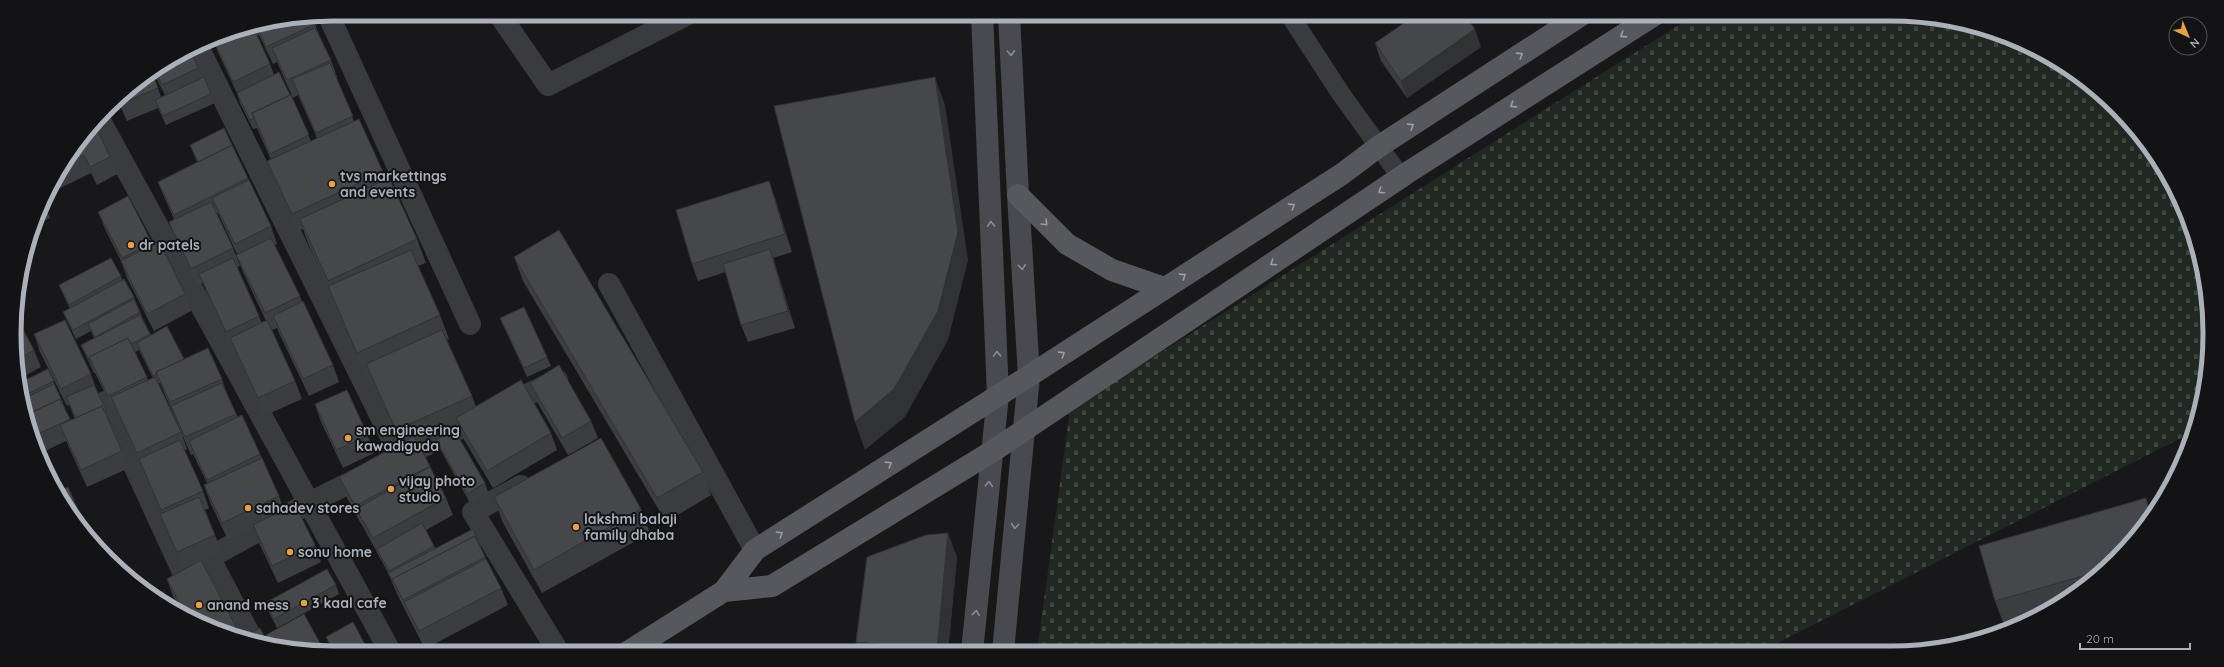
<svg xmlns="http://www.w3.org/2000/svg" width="2224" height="667" viewBox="0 0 2224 667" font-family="Quicksand,sans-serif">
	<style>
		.cemetery { fill: url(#cemetery-stones) }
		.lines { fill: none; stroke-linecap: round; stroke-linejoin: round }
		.lane { stroke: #393b3f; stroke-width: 19 }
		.street { stroke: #393b3f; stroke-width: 22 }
		.secondary { stroke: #484a4f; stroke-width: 22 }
		.primary { stroke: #56585e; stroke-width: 22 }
		.wall { fill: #3b3d40; fill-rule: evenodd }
		.shaded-wall { fill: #303234 }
		.building { fill: #45474a; stroke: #303234 }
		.oneway { stroke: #9a9fa7 }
		.oneway2 { stroke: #888d94 }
		.poi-dot { fill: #e8a142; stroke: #131315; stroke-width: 1.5 }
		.labels { text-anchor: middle; stroke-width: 4; stroke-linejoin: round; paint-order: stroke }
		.poi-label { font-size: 14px; font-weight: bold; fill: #abb1b9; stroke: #131315; text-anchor: start }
		.rim { fill: none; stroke: #abb1b9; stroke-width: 5 }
	</style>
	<defs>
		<pattern id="cemetery-stones" width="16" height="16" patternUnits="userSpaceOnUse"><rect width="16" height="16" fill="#202821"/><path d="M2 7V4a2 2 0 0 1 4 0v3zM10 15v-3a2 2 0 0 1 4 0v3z" fill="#3e453f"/></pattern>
	</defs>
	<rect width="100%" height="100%" fill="#18181a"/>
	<!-- cemetery -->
	<path class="cemetery" d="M1696,14H1891L1953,20L2013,38L2068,68L2117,108L2156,156L2186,211L2204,271L2210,334L2204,396L2189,434L1762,651L1037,652L1070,410Z"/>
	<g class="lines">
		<!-- lane -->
		<path class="lane" d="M1289,14L1341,94L1401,177"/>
		<!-- street -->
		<path class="street" d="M328,14L470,324
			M499,14L548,85L688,14
			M198,47L401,457
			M99,119L391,653
			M609,284L755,550
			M105,402L183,572L309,503L557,380
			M521,486L473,512L559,653
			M210,559L253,641"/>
		<!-- secondary -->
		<path class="secondary" d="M972,652L998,395L982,14
			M1003,652L1029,376L1018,195L1009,14"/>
		<!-- primary -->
		<path class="primary" d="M1018,195L1067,244L1112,270L1164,288
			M724,591L772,586L993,451L1407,173L1656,14
			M626,653L724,591L755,550L1029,376L1342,174L1378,147L1583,14"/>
	</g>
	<!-- wall -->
	<path class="wall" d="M271,20L315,24L320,37L331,60L337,77L336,78L354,121L383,172L386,179L417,239L426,263L418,266L440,315L449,339L447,340L472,396L476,407L551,433L557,450L493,488L462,436L457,422L416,441L430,466L431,471L446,498L453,515L426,530L435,548L478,541L486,559L501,588L508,605L425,649L398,596L388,573L379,556L361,523V524L345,494L339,477L401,443L373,382L370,374L366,376L337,310L328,287L308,243L303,229L298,231L274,179L267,161L271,160L257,128L253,129L240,103L237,93L220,57L213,40H214L213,38ZM259,35L273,64L277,62L293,98L298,95L317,138L311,141L290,95L274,75L270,64L257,36Z
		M1375,43L1481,47L1407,98L1381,61Z
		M191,51L202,78L211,94L215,103L166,125L158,108L127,121L117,99L123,93L158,88L161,97L165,95L154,74Z
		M80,139L110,157L117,174L97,185L91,173L46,195L47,192Z
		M190,145L248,178L271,226L277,244L275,245L300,296L302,302L333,365L339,382L309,396L279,333L277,328L272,330L295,381L302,399L264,416L236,355L234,348L232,349L206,291L203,283L197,286L175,239L169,222L174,219L165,199L158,182L197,162ZM218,213L237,254L236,255L243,272L266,321L262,323L237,267L240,266L233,248L217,214Z
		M769,181L775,198L792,252L773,258L795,328L748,342L741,325L726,272L698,281L692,264Z
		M44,203L50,218L37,224Z
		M98,212L152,243L185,294L191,311L154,331L127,278L121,261L105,229Z
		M514,257L703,472L711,495L666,522L523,281Z
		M121,276L122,280L134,297L136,303L144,321L151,335L184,359L222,379L226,391L238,417L260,454L279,496L284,510L315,545L321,562L278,583L259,543L254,528L228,540L210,502L204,485L207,483L193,454L191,455L160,383L159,384L181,432L187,449L185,451L203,491L209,508L205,510L215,535L222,552L201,561L236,627L239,637L211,629L182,613L173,596L167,579L194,564L183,569L167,532L160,514H162L145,477L139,461L117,412L115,413L95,373H94L85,354L81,345L94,338L91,331L76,339L67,321L63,312L70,309L63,294L59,285ZM139,350L153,378L148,380L135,352Z
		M500,318L547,357L551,366L527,377L504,327Z
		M34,334L91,374L97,391L106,410L109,419L108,420L122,451L129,468L87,487L66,441L41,453L25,416L31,413L22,392L19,383L48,369L63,403L70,421L75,419L69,405L67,406L40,352Z
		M34,350L41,367L19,379L15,355Z
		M530,383L591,421L598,438L568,455L536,400Z
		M315,404L368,436L374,453L343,468L321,422Z
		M436,440L485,483L488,492L470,503L440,449Z
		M494,497L641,509L650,533L542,593L502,521Z
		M68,511L80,514L86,531L85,532Z
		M2151,513L2101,574L2040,614L2004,625L1995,601Z
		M957,557L948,652H860L856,642Z
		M336,585L339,594L277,628L269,612L265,603Z
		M353,622L369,653H333L330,646L326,637Z
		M266,635L325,652L271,647Z"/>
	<!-- shaded-wall -->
	<path class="shaded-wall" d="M1475,29L1481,47L1407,98L1401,81Z
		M935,77L945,105L968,260L948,340L905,417L865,450L855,422Z
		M769,181L775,198L792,252L785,234Z
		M770,249L776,267L795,328L788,311Z
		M2146,498L2151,513L2150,514Z
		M948,533L957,557L948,652H938L937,650Z"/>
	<!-- building -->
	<path class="building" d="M1417,14H1464L1475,29L1401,81L1375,43Z
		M311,16L315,24L266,47L256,25L271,20Z
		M253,26L270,64L233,82L213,40L226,34Z
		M315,28L331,60L287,80L272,48Z
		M191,51L198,68L162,85L156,73Z
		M330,63L353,116L316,133L292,79Z
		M279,72L290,95L252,113L254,118L250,120L237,93Z
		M153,75L158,88L120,104L118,98L123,93Z
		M204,77L211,94L163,116L155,100Z
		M935,77L958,232L938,311L894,389L855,422L774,106Z
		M291,95L309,135L270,154L252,113Z
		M359,119L383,172L292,214L267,161Z
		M95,125L110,157L90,167L84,155L63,166L80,139L90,128Z
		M224,128L232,145L198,162L190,145Z
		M232,145L248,178L174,215L158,182Z
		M389,178L417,239L328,281L300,219Z
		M249,180L271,226L235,244L212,198Z
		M769,181L785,234L692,264L676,210Z
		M128,196L152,243L122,258L98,212Z
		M211,202L233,248L191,269L169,222Z
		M44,203L47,208L41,211Z
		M559,230L703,472L657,498L514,257Z
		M271,238L300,296L265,313L236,255Z
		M159,241L185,294L147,314L121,261Z
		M770,249L788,311L741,325L723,264Z
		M411,250L440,315L357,353L328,286Z
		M111,258L121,276L69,305L59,285Z
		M233,258L259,316L226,332L199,274Z
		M124,279L134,297L73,330L63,312Z
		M134,299L140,312L95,337L88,324Z
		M303,301L333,365L303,379L273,316Z
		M524,307L547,357L524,368L500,318Z
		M140,315L150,334L131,344L128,338L89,357L92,364H91L81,345Z
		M16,316L34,350L16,360L15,355Z
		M65,320L91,374L61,389L34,334Z
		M267,320L295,381L258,398L230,338Z
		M167,326L184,359L156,372L157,374L153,376L137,343Z
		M442,330L472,396L396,430L366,364Z
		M128,338L147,377L108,396L89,357Z
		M208,348L222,379L170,402L156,372Z
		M559,365L591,421L562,438L530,383Z
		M48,369L54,381L25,395L19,383Z
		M155,377L181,432L137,453L111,397Z
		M521,380L551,433L487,471L456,418Z
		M222,383L236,414L185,437L171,406Z
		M54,384L63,403L62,404L60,399L32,412L25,398Z
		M94,385L106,410L104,411L102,406L76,418L66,397Z
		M347,390L368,436L336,450L315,404Z
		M60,399L70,419L34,436L25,416Z
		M102,406L122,451L81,470L60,425Z
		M242,415L260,454L207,480L189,441Z
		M454,429L485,483L467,494L436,440Z
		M414,436L430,466L355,506L339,477Z
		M601,438L641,509L534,570L494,497Z
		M180,440L203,491L161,510L139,459Z
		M262,458L279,496L222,523L204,485Z
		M430,467L446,498L373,538L356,509Z
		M68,487L80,514L73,517L68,511L59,491Z
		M199,497L215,535L177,552L160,514Z
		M2146,498L2150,514L2104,570L1995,601L1979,546Z
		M295,504L315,545L272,566L253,525Z
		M422,523L434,546L389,571L377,549Z
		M473,529L478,541H477L475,536L392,579L393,582L388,573Z
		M948,533L937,650L856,642L867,557L926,535Z
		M475,536L485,557L403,600L392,579Z
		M486,559L501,588L419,631L404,602Z
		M201,560L236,627L225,633L211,629L186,615L167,579Z
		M327,569L336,585L274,619L265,603Z
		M163,591L171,607L156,599L153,597Z
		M304,614L325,652L273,647L266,635Z
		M353,622L369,652L335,653L326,637Z
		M2001,625L2002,629L1931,650L1929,644Z
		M260,628L269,646L241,638Z"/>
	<!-- one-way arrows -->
	<defs><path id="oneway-chevron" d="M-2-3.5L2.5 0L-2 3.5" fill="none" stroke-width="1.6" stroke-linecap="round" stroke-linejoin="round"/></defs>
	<g class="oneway">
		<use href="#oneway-chevron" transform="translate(1623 35) rotate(147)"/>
		<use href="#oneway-chevron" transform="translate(1520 55) rotate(-33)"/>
		<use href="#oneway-chevron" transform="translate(1513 105) rotate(147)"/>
		<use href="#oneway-chevron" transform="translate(1411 126) rotate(-33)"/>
		<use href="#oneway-chevron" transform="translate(1381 191) rotate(146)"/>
		<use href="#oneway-chevron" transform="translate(1292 206) rotate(-33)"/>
		<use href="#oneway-chevron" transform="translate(1045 223) rotate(45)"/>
		<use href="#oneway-chevron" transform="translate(1273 263) rotate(146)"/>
		<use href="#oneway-chevron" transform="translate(1183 276) rotate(-33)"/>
		<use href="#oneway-chevron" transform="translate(1062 354) rotate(-33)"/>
		<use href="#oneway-chevron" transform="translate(889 464) rotate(-32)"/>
		<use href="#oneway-chevron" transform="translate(780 534) rotate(-32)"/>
	</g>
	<g class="oneway2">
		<use href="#oneway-chevron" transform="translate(1011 53) rotate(87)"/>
		<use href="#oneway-chevron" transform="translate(991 224) rotate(-92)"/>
		<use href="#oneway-chevron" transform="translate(1022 267) rotate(86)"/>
		<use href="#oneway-chevron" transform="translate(997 354) rotate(-92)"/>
		<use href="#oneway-chevron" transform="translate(989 484) rotate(-84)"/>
		<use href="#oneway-chevron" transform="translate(1015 526) rotate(95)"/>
		<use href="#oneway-chevron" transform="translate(976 613) rotate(-84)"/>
	</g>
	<!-- markers -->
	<g class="poi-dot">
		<circle cx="332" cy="184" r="4"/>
		<circle cx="131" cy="245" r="4"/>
		<circle cx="348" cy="438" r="4"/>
		<circle cx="391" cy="489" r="4"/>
		<circle cx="248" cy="508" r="4"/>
		<circle cx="576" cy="527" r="4"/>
		<circle cx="290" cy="552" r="4"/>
		<circle cx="304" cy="603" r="4"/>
		<circle cx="199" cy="605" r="4"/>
	</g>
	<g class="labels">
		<!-- poi labels -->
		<g class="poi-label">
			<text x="340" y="181">tvs markettings<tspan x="340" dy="16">and events</tspan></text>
			<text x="139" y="250">dr patels</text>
			<text x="356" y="435">sm engineering<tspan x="356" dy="16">kawadiguda</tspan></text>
			<text x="399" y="486">vijay photo<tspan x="399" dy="16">studio</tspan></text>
			<text x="256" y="513">sahadev stores</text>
			<text x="584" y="524">lakshmi balaji<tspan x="584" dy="16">family dhaba</tspan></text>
			<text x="298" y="557">sonu home</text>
			<text x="312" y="608">3 kaal cafe</text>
			<text x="207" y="610">anand mess</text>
		</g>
	</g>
	<!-- crop -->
	<path d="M0 0H2224V667H0ZM333 21H1891A312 312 0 0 1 2203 333V334A312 312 0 0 1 1891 646H333A312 312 0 0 1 21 334V333A312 312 0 0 1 333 21Z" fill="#131315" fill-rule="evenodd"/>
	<path class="rim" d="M333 21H1891A312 312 0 0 1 2203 333V334A312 312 0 0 1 1891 646H333A312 312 0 0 1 21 334V333A312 312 0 0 1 333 21Z"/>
	<!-- north arrow -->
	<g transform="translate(2188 36) rotate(136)"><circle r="19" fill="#131315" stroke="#505257"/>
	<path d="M0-3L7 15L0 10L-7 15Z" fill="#e8a142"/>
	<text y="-6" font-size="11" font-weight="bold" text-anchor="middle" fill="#abb1b9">N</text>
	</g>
	<!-- scale -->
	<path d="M2080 643v6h110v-6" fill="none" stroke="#abb1b9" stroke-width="2"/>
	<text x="2086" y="643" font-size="12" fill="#abb1b9" stroke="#131315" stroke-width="3" paint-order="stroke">20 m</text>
</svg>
